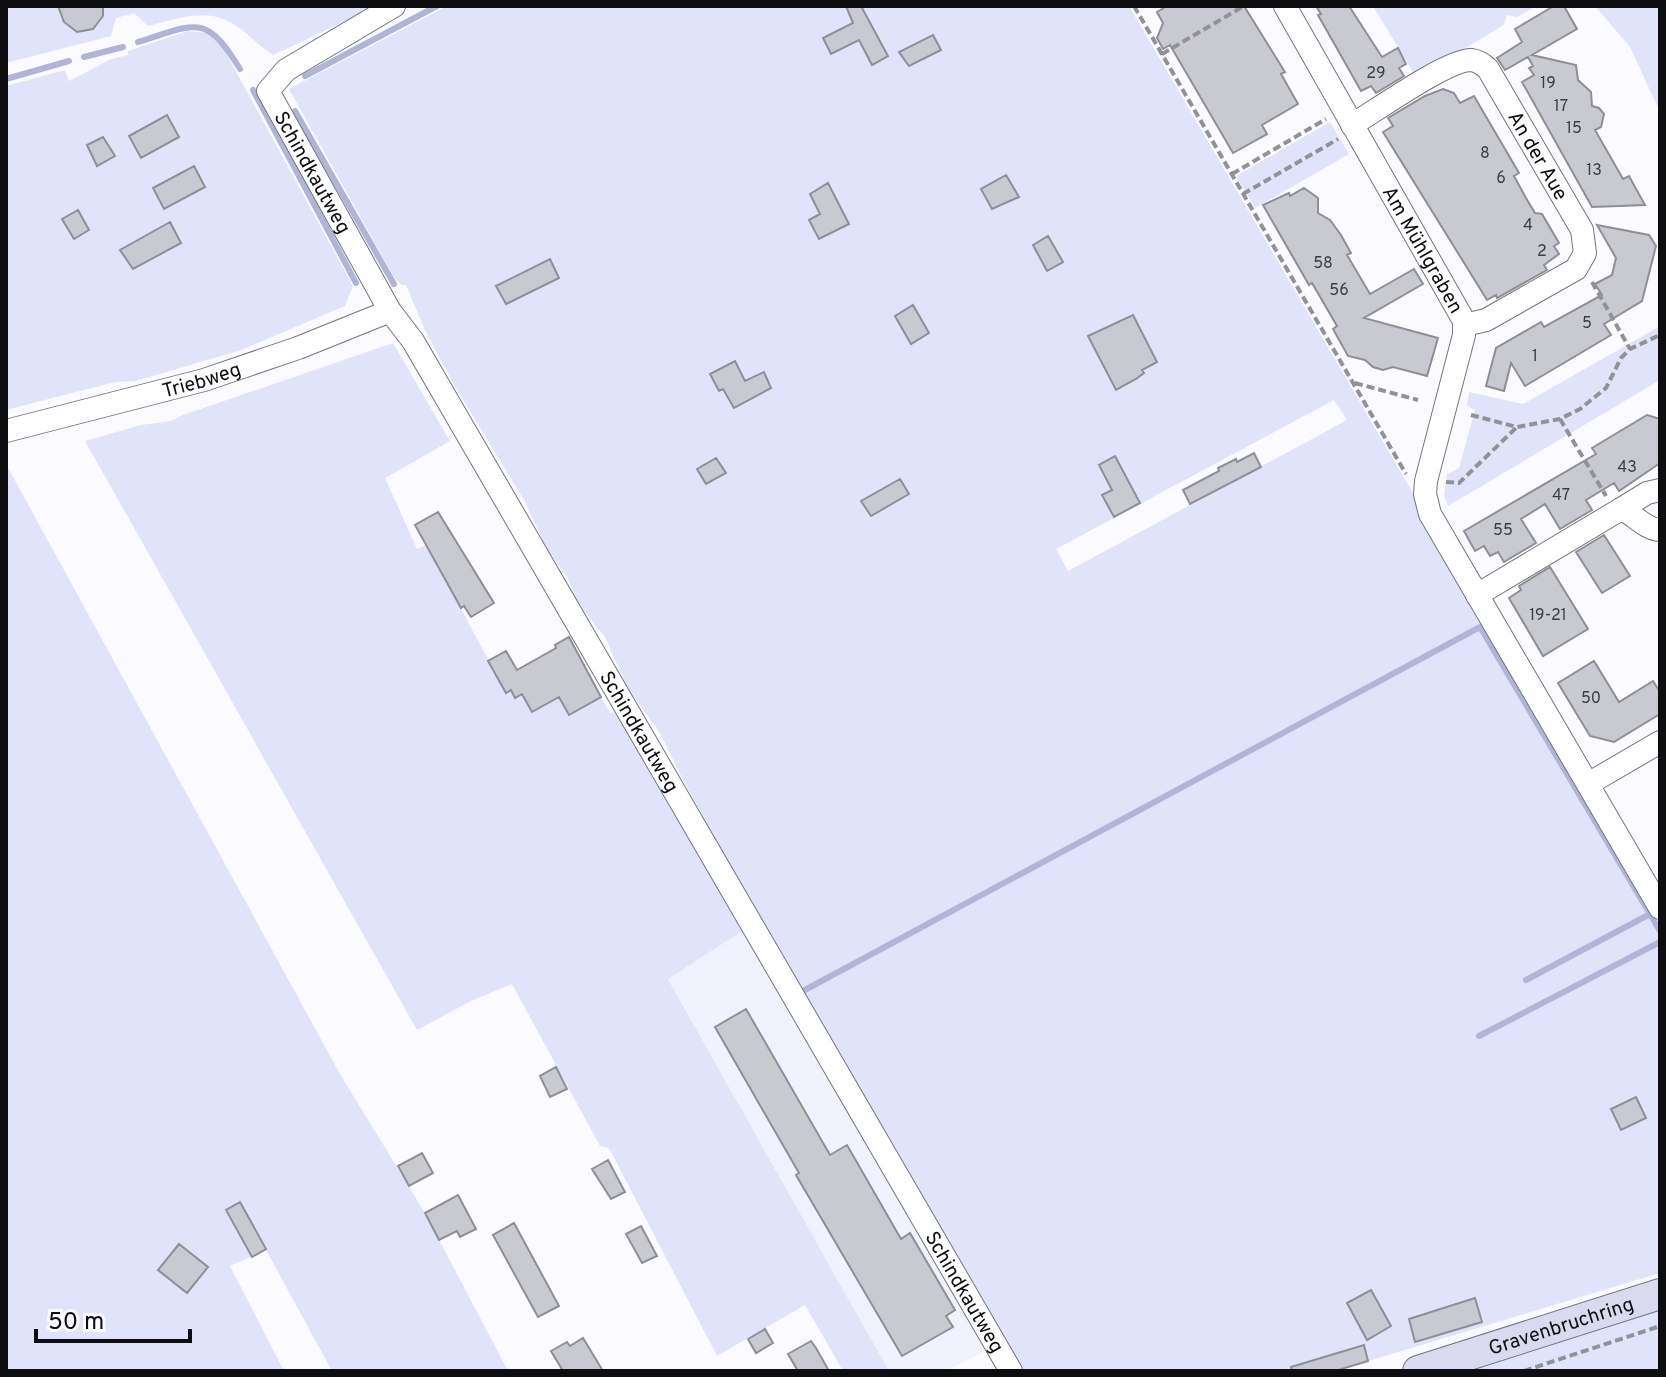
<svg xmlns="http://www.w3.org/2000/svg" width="1666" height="1377" viewBox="0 0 1666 1377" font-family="Overpass,sans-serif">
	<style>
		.built { fill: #f1f2ff }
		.green { fill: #e1e3fb; fill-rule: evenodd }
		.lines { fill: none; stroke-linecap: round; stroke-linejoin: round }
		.stream { stroke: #b1b4d9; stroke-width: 6 }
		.building { fill: #c8c9d1; stroke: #8e8f96; stroke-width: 2 }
		.street-casing { stroke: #74757c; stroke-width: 24 }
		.secondary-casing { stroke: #74757c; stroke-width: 32 }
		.path { stroke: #929296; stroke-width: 4; stroke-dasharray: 8 4; stroke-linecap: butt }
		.street { stroke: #fff; stroke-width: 22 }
		.secondary { stroke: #d9daef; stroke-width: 30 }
		.labels { text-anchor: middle; stroke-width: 8; stroke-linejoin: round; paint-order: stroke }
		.number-label { font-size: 16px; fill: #3c3d41 }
		.street-label { font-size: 20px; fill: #0e0e11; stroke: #fbfbff }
	</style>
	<rect width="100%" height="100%" fill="#fbfbff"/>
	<!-- built -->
	<path class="built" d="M745,929L987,1350L945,1371H889L668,978Z"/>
	<!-- green -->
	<path class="green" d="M6,6H369V10L273,55C260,47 251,36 238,27C210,6 179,18 148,26L134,13L116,18L111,36L6,63Z
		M447,6H1129L1417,500L1430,530L1660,926V1273L1335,1371H1023L952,1256L772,941L682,778L660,733L627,687L605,637L578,604L567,577L547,549L524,500L454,385L424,328L406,285H401L394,277L289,89ZM1334,400L1347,420L1068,571L1056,549Z
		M1373,6H1536L1517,17L1507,15L1504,25L1416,77Z
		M1595,6H1660V112L1630,47Z
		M188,31L207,33L221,44L353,286L345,306L241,350L136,381L115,382L6,410V86L65,70L69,81L111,59L128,55V51Z
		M1330,122L1349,154L1255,208L1236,176Z
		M1660,326V380L1448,506L1444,496L1447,474L1459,468L1475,410L1467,406L1469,392L1523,404Z
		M393,343L450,441L385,478L417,549L427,545L506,693L511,690L515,697L522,694L532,711L559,697L569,714L601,697L610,713L620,711L745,929L668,979L889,1371H843L805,1305L717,1356L609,1148L600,1146L512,984L471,1001L417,1030L85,441L141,425L171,421L183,415Z
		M6,464L340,1074L425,1213L507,1369L332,1371L266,1250L230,1266L284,1371H6Z
		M1660,1304V1371H1453Z"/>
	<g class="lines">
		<!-- stream -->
		<path class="stream" d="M138,42C196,24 205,12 240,69
			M84,57L123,47
			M305,76L437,6
			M6,79L69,61
			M253,90L356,283
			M295,111L394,284
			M1526,980L1650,914
			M803,991L1480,627L1660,931
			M1479,1036L1660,942"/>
	</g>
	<!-- building -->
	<path class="building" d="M58,6H103V16L93,29L77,32L64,22Z
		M846,6H861L888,56L872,65L859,40L831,54L823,38L853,23Z
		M1167,6H1244L1285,72L1281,74L1298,104L1262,125L1267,134L1233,153L1170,45L1163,49L1157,38L1163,23L1157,12Z
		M1316,6H1349L1382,57L1398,48L1406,64L1399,68L1404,76L1376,93L1371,86L1361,91L1318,15L1321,14Z
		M1554,6H1564L1577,29L1532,55L1576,65L1578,80L1591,92L1592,106L1599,108L1604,114L1601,127L1595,130L1623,179L1629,176L1645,205L1592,207L1522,82L1534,75L1529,68L1533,66L1528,57L1505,70L1497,58L1522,42L1515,29Z
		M933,35L941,50L909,66L899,52Z
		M1443,89L1454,93L1460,103L1474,96L1519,173L1514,176L1526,198L1535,213L1542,214L1559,243L1554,246L1559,254L1544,265L1547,270L1497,298L1496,295L1487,300L1383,132L1393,126L1388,118L1425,96Z
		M167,115L179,137L141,158L129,136Z
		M103,137L115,156L97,166L87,145Z
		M194,166L205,187L164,209L153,188Z
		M1006,175L1019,197L992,209L981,189Z
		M828,183L849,224L819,239L809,220L820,214L810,194Z
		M1304,188L1318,198V213L1330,220L1341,235L1351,253L1347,255L1370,294L1414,269L1423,284L1364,318L1438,338L1427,376L1393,367L1383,370L1373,367L1365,360L1348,356L1333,329L1337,326L1312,283L1309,285L1263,205L1289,193L1290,196Z
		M78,210L89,230L74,239L62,219Z
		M170,222L181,243L133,269L120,250Z
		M1597,225L1649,235L1656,246L1642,301L1604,324L1611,335L1525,386L1511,363L1504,391L1486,386L1496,348L1541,322L1544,327L1602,295L1595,284L1612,275L1616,258Z
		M1048,236L1063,262L1047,271L1033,245Z
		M550,259L559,278L506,304L496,286Z
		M913,305L929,333L911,344L895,316Z
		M1133,315L1157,362L1142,370L1144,373L1136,379L1116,390L1088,336Z
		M735,361L745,381L764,372L771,388L734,408L723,389L719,391L710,374Z
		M1647,415L1660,419V463L1619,491L1614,483L1586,500L1592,510L1560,529L1545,504L1521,519L1536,543L1504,562L1498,552L1490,556L1484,546L1475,551L1464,531L1596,454L1592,448Z
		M1254,453L1261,467L1190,504L1183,490L1219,471L1218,468L1236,459L1237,462Z
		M1115,456L1140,503L1114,517L1102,495L1112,490L1099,465Z
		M716,458L726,473L706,484L697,469Z
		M900,479L909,494L871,516L861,501Z
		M438,512L494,603L471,617L464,606L461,608L415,525Z
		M1604,535L1630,576L1602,593L1576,552Z
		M1550,567L1588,629L1543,656L1509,598L1521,590L1519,586Z
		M569,637L601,697L569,715L559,697L532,712L522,694L515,698L511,690L506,693L488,661L506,651L517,670L556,648L555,645Z
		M1594,661L1619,702L1653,681L1660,692V714L1614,742L1590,736L1558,683Z
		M746,1009L830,1155L847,1145L901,1239L910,1233L955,1310L946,1316L953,1327L902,1356L796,1175L799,1173L715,1027Z
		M556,1067L567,1089L550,1097L540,1076Z
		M1636,1097L1646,1118L1621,1130L1611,1109Z
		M422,1153L433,1173L409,1186L398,1166Z
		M608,1160L625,1192L611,1199L592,1169Z
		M458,1195L476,1229L460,1237L457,1231L439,1240L425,1213Z
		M240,1202L266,1249L252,1257L226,1210Z
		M514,1223L559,1306L538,1317L493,1235Z
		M641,1226L657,1256L642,1263L626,1234Z
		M179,1244L208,1267L187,1293L158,1270Z
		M1371,1290L1391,1326L1367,1340L1347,1303Z
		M1475,1298L1482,1322L1415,1342L1409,1319Z
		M765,1329L773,1343L756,1353L748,1339Z
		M583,1338L603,1371H563L551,1351L567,1342L570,1346Z
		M811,1341L816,1348L829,1371H798L788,1354Z
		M1364,1345L1368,1361L1335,1371H1292L1291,1367Z"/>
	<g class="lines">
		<!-- street casing -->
		<g class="street-casing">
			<g id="street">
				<path id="s1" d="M394,6L286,70L268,91L390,311L413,341L1011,1371"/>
				<path id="s2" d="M1285,6L1464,321V335L1426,481L1425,494L1430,514L1660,908"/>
				<path id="s3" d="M1352,125C1377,110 1447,60 1471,60C1479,61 1483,64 1488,69L1582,230L1585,253L1576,269L1486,320L1465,325"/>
				<path id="s4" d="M6,431L204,380L298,348L390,311"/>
				<path d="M1660,490L1647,493L1621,509C1635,515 1645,529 1660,530"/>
				<path d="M1477,595L1621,509"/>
				<path d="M1588,784L1660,742"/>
			</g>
		</g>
		<!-- secondary casing -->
		<g class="secondary-casing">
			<g id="secondary">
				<path id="s5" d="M1418,1371L1660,1294"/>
			</g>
		</g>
		<!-- path -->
		<path class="path" d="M1134,6L1406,474
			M1162,54L1244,6
			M1232,174L1326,119
			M1243,194L1338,139
			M1592,282L1630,349
			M1355,383L1418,400
			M1471,415L1517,427L1560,419L1580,409L1606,388L1621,358L1630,349L1660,335
			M1560,419L1606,496
			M1446,482L1459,483L1517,427
			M1524,1371L1660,1326"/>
		<!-- street -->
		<use href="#street" class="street"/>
		<!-- secondary -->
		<use href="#secondary" class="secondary"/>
	</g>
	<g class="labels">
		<!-- number labels -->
		<g class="number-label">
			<text x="1376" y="78">29</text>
			<text x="1548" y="88">19</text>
			<text x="1561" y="111">17</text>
			<text x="1574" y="133">15</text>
			<text x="1485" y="158">8</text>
			<text x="1594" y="175">13</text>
			<text x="1501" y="183">6</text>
			<text x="1528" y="230">4</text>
			<text x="1542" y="256">2</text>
			<text x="1323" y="268">58</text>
			<text x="1339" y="295">56</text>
			<text x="1587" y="328">5</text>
			<text x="1535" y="361">1</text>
			<text x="1627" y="472">43</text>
			<text x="1561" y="500">47</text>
			<text x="1503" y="535">55</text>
			<text x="1548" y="620">19-21</text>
			<text x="1591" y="703">50</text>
		</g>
		<!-- street labels -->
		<g class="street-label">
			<text dy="7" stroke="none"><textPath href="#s3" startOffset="256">An der Aue</textPath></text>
			<text dy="7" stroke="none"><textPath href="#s1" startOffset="246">Schindkautweg</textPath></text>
			<text dy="7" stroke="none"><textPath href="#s2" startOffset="280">Am Mühlgraben</textPath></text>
			<text dy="7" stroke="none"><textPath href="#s4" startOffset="202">Triebweg</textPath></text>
			<text dy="7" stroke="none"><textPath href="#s1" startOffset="894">Schindkautweg</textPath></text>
			<text dy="7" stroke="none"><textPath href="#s1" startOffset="1542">Schindkautweg</textPath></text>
			<text dy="7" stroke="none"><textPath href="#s5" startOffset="150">Gravenbruchring</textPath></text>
		</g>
	</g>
	<!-- border -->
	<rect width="1666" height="1377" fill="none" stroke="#0e0e11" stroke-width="16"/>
	<!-- scale -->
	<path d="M36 1329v12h154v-12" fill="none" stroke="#0e0e11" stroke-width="4"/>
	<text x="48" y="1329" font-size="24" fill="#0e0e11" stroke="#fbfbff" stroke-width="6" paint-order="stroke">50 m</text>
</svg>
